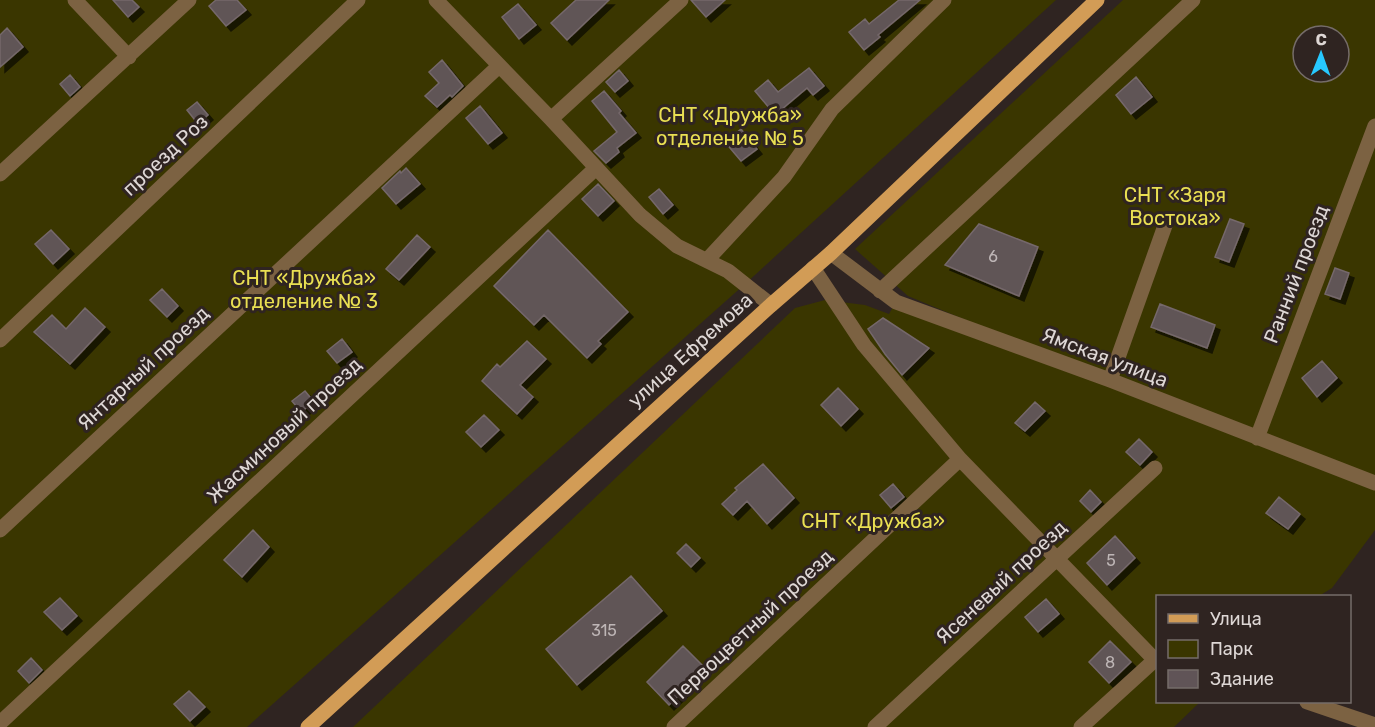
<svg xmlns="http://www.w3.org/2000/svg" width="1375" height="727" viewBox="0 0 1375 727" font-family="Rubik,sans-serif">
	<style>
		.green { fill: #3a3600; fill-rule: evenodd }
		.building { fill: #605457; stroke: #75686b; stroke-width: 1.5; filter: url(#shadow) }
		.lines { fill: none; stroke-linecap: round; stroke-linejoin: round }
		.minor { stroke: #7c6242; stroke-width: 15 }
		.major { stroke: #d29c56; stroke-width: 15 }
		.labels { text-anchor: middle; stroke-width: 6; stroke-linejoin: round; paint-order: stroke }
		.number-label { font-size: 16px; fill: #beb6b6 }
		.park-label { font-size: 20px; fill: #e9df52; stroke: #2f2421 }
		.street-label { font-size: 20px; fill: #ded7d5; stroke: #2f2421 }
	</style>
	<defs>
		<filter id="shadow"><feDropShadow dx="5" dy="5" stdDeviation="0" flood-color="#0009"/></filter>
	</defs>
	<rect width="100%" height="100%" fill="#2f2421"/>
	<!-- green -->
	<path class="green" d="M0,0H1056L745,284L247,727H0Z
		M1123,0H1375V483L1110,380L908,296L855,249ZM1303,36H1339V72H1303Z
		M825,300L865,305L889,314L894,305L1375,484V530L1332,588L1319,596H1158V702H1200L1174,727H353L795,308Z"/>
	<!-- building -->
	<path class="building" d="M113,0H132L139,7L128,17Z
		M216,0H237L246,10L226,26L209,6Z
		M576,0H609L567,40L551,23Z
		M691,0H725L706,17Z
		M899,0H920L878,35L880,37L864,50L849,32L865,19L869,24Z
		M518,4L536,25L519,39L502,17Z
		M7,28L23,47L0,67V35Z
		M442,60L463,86L452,97L450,95L437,107L425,96L439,83L429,72Z
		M809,68L824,86L813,95L807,88L775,115L755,91L768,80L778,92Z
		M619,70L628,81L615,92L606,82Z
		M70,75L80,87L70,96L60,84Z
		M1136,77L1152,97L1131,114L1116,95Z
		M604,91L621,111L619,113L636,133L617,148L619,152L606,163L594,151L617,132L592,101Z
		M197,102L208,115L198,124L187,110Z
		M480,106L502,133L488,144L466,118Z
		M741,129L757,149L741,161L725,142Z
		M406,168L420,184L396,204L382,188L400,171L401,173Z
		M598,184L614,201L598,216L582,199Z
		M659,189L673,205L663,214L649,197Z
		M1230,219L1244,224L1229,262L1215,257Z
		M979,224L1038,247L1019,296L945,265Z
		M51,230L69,249L53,264L35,244Z
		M548,230L628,312L598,341L601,344L587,358L544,315L534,325L494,286Z
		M417,235L430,247L399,280L386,269Z
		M1335,268L1349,273L1340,299L1325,294Z
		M162,289L178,306L167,317L150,300Z
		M1160,304L1215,325L1207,348L1151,327Z
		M85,308L105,327L70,364L34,332L52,315L66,329Z
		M883,318L929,348L902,375L885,354L868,329Z
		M342,339L352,352L337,363L327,351Z
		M527,341L546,359L520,385L533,397L517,414L482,381L497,364L500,367Z
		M1322,361L1337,378L1317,397L1302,378Z
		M838,388L858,409L841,426L821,405Z
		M305,391L314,402L301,412L292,401Z
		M1035,402L1045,411L1025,431L1015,423Z
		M484,415L499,430L481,447L466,432Z
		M1139,439L1152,452L1140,465L1126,452Z
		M763,464L794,498L767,524L747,501L733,515L722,504L737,490L735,488Z
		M893,484L904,497L891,508L880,495Z
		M1090,490L1101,502L1091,512L1080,501Z
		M1279,497L1300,514L1288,529L1266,513Z
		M253,530L269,547L242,577L224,560Z
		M1115,536L1135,558L1107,585L1087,563Z
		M686,544L700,558L691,567L677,553Z
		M631,576L662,611L577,685L546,649Z
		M60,598L77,616L62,630L44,612Z
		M1046,599L1059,614L1038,632L1025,617Z
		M1110,641L1131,662L1109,683L1089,662Z
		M683,646L706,669L669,705L647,682Z
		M31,658L42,670L29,683L18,671Z
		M189,691L205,707L190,721L174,704Z"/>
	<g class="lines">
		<!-- minor -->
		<path class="minor" d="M75,0L129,57
			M436,0L551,119L640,215L677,246L728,271L771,305
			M551,119L681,0
			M0,174L189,0
			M831,253L896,302L1110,380L1375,483
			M707,260L784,177L832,109L944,0
			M813,268L864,345L960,459L1155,660
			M880,291L1193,0
			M0,340L358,0
			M1110,380L1167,220
			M1257,438L1375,126
			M0,530L499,66
			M1307,702L1375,725
			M0,723L596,168
			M674,727L960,459
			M875,727L1155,468
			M1081,727L1158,657"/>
		<!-- major -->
		<path class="major" d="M308,727L771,305L831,253L1097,0"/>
	</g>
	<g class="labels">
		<!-- number labels -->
		<g class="number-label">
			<text x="993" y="262">6</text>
			<text x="1111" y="566">5</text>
			<text x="604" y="636">315</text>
			<text x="1110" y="668">8</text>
		</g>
		<!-- park labels -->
		<g class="park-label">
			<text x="730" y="122">СНТ «Дружба»<tspan x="730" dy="23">отделение № 5</tspan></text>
			<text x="1175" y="202">СНТ «Заря<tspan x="1175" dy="23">Востока»</tspan></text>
			<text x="304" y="285">СНТ «Дружба»<tspan x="304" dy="23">отделение № 3</tspan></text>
			<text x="873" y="528">СНТ «Дружба»</text>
		</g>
		<!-- street labels -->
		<g class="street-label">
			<text transform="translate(165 155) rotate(-43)" y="7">проезд Роз</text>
			<text transform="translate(1296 274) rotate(-69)" y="7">Ранний проезд</text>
			<text transform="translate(690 350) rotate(-42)" y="7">улица Ефремова</text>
			<text transform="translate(1105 357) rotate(21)" y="7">Ямская улица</text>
			<text transform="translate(143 368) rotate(-43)" y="7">Янтарный проезд</text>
			<text transform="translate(284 430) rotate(-43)" y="7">Жасминовый проезд</text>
			<text transform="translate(1001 582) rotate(-43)" y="7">Ясеневый проезд</text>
			<text transform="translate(750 627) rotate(-43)" y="7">Первоцветный проезд</text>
		</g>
	</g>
	<!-- legend -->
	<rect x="1156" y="595" width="195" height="108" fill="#2f2421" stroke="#756c69" stroke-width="1.5"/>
	<rect x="1168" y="614" width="30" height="9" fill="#d29c56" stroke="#756c69" stroke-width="1.5"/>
	<text x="1210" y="625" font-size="18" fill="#ded7d5">Улица</text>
	<rect x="1168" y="640" width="30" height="18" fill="#3a3600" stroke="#756c69" stroke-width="1.5"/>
	<text x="1210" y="655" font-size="18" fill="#ded7d5">Парк</text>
	<rect x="1168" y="670" width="30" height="18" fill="#605457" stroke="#756c69" stroke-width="1.5"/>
	<text x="1210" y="685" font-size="18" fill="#ded7d5">Здание</text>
	<!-- north arrow -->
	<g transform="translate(1321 54) rotate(1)"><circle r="28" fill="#2f2421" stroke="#756c69" stroke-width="1.5"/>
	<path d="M0-4.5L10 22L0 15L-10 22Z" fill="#27c8ff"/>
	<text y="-9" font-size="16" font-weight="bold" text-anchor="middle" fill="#ded7d5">С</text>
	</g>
</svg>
